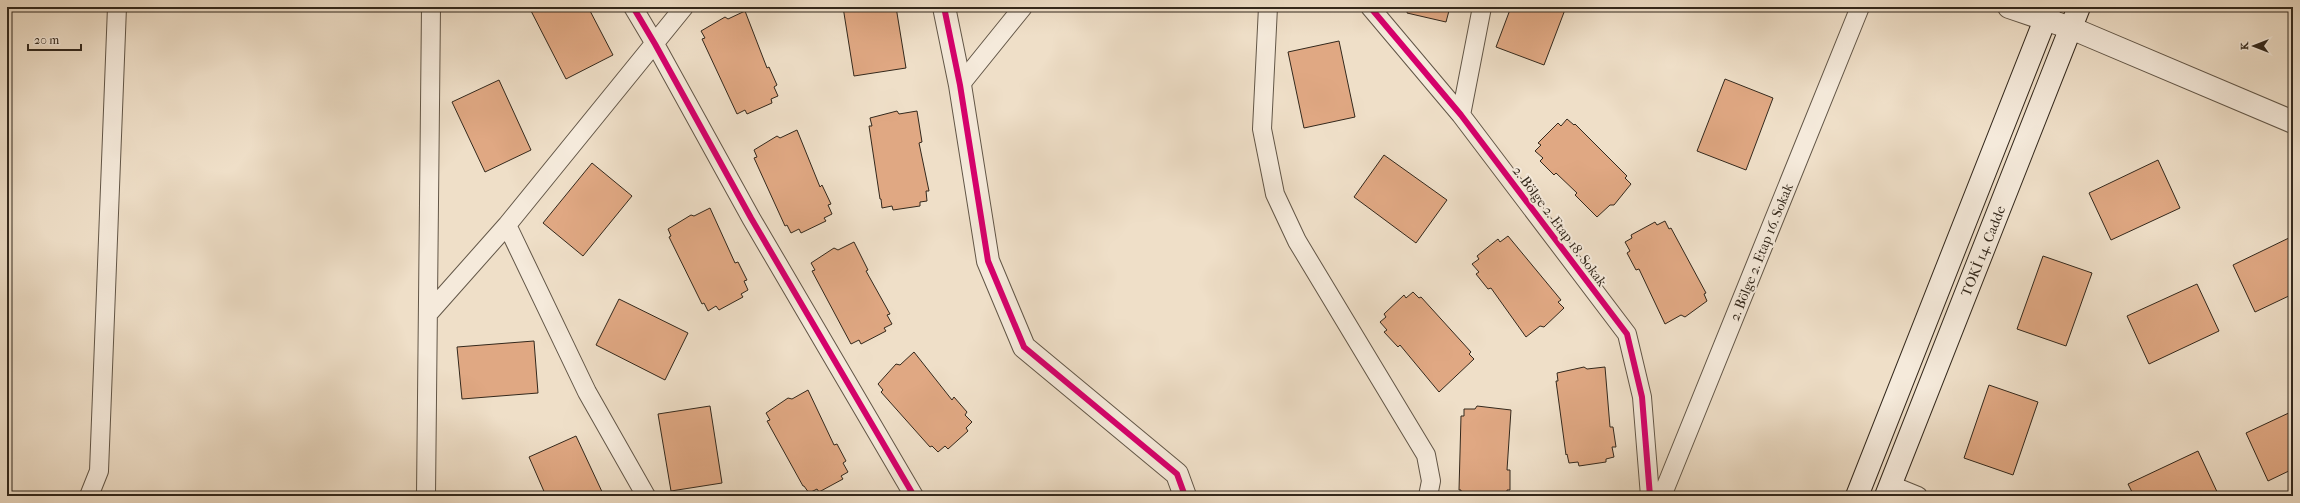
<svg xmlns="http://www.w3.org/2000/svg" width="2300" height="503" viewBox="0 0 2300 503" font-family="'IM FELL French Canon',serif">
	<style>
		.building { fill: #e0a883; stroke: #33281c }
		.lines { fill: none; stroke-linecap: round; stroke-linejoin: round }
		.minor-casing { stroke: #625647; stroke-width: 20 }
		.tertiary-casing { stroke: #625647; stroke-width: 24 }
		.secondary-casing { stroke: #33281c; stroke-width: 24 }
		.minor { stroke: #f5eadb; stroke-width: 18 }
		.tertiary { stroke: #f5eadb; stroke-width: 22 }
		.secondary { stroke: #f5eadb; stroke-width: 22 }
		.cycleway-casing { stroke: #f5eadb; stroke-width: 8 }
		.cycleway { stroke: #d6006c; stroke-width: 6 }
		.labels { text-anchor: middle; stroke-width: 4; stroke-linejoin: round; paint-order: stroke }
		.street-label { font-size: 14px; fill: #33281c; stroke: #f5eadb }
	</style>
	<rect width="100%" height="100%" fill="#efdfc8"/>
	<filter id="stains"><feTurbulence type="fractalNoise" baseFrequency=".005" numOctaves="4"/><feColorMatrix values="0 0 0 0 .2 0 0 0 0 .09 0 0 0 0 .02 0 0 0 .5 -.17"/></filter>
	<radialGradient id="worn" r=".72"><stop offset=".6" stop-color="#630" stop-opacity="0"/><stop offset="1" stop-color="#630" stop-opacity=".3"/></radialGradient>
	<!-- building -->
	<path class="building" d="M529,7H588L613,55L566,79Z
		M843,7H896L906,68L854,76Z
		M1408,7H1450L1446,22L1407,13Z
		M1511,7H1566L1544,65L1496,47Z
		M745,11L767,68L769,67L777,85L774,87L778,96L771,99L772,103L747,114L745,110L737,114L702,39L705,38L701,31L725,17L728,19Z
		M1339,41L1355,117L1304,128L1288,52Z
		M1725,79L1773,98L1746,170L1697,151Z
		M499,80L531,150L485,172L452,102Z
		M897,111L899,114L917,111L922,142L919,143L929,191H926L927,201L920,202V206L893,210L892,206L882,208L881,199H880L869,126H872L870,118Z
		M1567,119L1574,125L1575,124L1627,176L1625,178L1631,184L1614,205H1610L1597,217L1575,195L1577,193L1556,173L1554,175L1540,161L1543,158L1535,151L1541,145L1538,143L1558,123L1561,126Z
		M797,130L820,187L822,185L831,204L828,205L832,214L824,218L826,221L801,233L799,229L791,233L787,225L785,226L754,158L757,157L754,150L777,136L780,138Z
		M1384,155L1447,200L1416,243L1354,197Z
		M2158,160L2180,208L2111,240L2089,193Z
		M592,163L632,196L583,256L543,223Z
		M710,208L735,263L738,262L747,280L744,281L748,290L741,294L743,297L719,310L716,306L708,311L704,303L702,304L669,237L671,236L668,229L691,215L694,216Z
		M1665,221L1669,229L1671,228L1706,293L1704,294L1707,301L1685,317L1681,315L1665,324L1639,269L1636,270L1627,253L1630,251L1625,242L1632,238L1631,235L1655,222L1657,225Z
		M1508,236L1561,300L1558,302L1564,308L1544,327L1540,326L1526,337L1491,288L1488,289L1476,274L1479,272L1472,264L1479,259L1477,256L1498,239L1500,242Z
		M2293,236V294L2255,312L2233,265Z
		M854,242L868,270L866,271L890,314L887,315L892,324L884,328L886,331L861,344L859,340L851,344L812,271L815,270L811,263L834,248L838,250Z
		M2043,256L2092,273L2066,346L2017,329Z
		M2197,284L2219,331L2149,364L2127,316Z
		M1413,292L1419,298L1421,297L1471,352L1469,354L1474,359L1439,392L1400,345L1398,347L1384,332L1387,330L1380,322L1386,317L1384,314L1404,295L1406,298Z
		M619,299L688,333L665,380L596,345Z
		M534,341L538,393L462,399L457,347Z
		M914,352L952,400L954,397L967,412L965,415L972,422L966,428L968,431L948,449L945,446L938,452L932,446L930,447L881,392L883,390L878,384L896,364L900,365Z
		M1584,367L1587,369L1605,367L1610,427H1613L1616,447H1612L1614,457L1606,459V462L1579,466L1578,462L1569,463L1567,454L1566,455L1556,381H1558L1557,373Z
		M1989,385L2038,402L2013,475L1964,458Z
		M808,390L834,445L837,444L846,461L843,463L848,472L841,476L843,479L819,492L817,489L809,493L804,486H803L767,421L770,420L766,413L788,398L792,399Z
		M710,406L722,483L671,491L658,414Z
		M1477,406L1511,410L1507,470H1510V490H1507V496H1461V490H1459L1461,416H1464V409H1475Z
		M2293,411V469L2268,481L2246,433Z
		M576,436L604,496H546L529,457Z
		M2198,451L2219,496H2134L2128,484Z"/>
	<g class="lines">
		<!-- minor casing -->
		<g class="minor-casing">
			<path id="minor" d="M633,7L655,44L751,218L914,496
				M1268,7L1262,129L1275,194L1297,241L1426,455L1431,481L1428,496
				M1370,7L1461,115L1627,334L1642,397L1650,496
				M960,85L1023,7
				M1461,115L1482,7
				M507,225L587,392L646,496
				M428,314L507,225L684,7
				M1891,485L1918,496
				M89,496L99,471L117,7
				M426,496L431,7
				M1662,496L1860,7"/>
		</g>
		<!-- tertiary casing -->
		<g class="tertiary-casing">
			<path id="tertiary" d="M944,7L960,85L988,261L1024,347L1177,474L1185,496
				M2009,7L2071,28L2293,122"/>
		</g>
		<!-- secondary casing -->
		<g class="secondary-casing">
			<path id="secondary" d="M1857,496L2050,7
				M1886,496L2079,7"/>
		</g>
		<!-- minor -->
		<use href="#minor" class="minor"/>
		<!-- tertiary -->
		<use href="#tertiary" class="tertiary"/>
		<!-- secondary -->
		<use href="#secondary" class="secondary"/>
		<!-- cycleway casing -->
		<g class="cycleway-casing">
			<path id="cycleway" d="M633,7L655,44L751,218L914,496
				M944,7L960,85L988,261L1024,347L1177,474L1185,496
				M1370,7L1461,115L1627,334L1642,397L1650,496"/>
		</g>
		<!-- cycleway -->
		<use href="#cycleway" class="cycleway"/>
	</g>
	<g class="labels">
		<!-- street labels -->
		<g class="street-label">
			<text transform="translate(1560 226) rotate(53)" y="5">2. Bölge 2. Etap 18. Sokak</text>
			<text transform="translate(1983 251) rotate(-68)" y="5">TOKİ 14. Cadde</text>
			<text transform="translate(1761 252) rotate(-68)" y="5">2. Bölge 2. Etap 16. Sokak</text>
		</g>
	</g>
	<!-- margin -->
	<rect width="2300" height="503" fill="none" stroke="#efdfc8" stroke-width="24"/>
	<rect x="8" y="8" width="2284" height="487" fill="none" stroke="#33281c" stroke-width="2"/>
	<rect x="12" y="12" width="2276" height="479" fill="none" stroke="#33281c"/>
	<!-- north arrow -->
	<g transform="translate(2254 46) rotate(270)" stroke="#f5eadb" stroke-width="3" paint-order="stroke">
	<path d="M0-3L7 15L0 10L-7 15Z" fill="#33281c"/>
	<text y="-6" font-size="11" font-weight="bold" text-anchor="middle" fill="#33281c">K</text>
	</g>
	<!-- scale -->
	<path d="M28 44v6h53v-6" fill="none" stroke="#33281c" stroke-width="2"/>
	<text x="34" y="44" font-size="12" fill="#33281c" stroke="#f5eadb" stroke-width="3" paint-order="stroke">20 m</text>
	<rect width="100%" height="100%" filter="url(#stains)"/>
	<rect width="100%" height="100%" fill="url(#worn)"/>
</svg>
